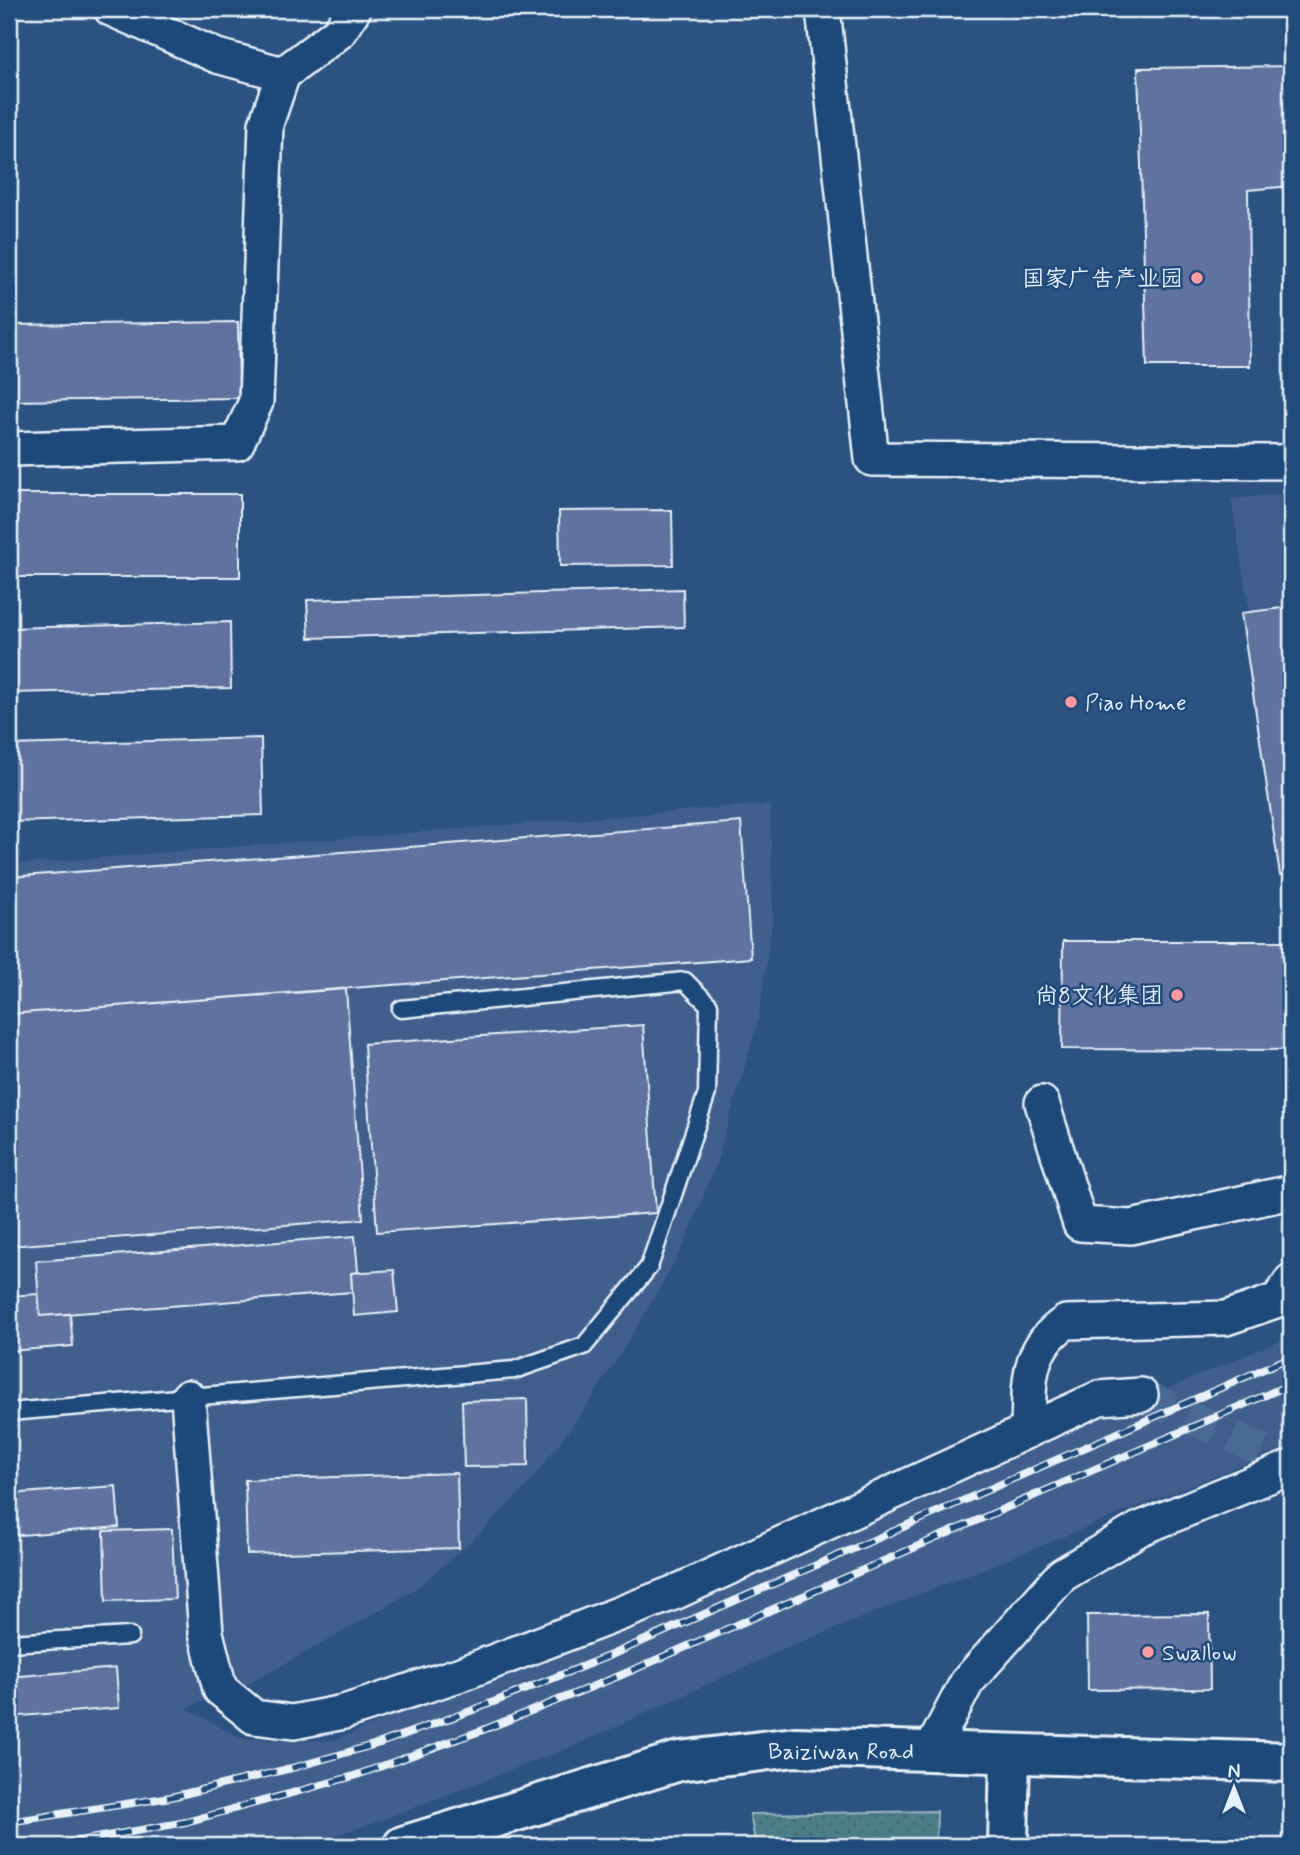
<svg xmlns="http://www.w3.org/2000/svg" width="1300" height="1855" viewBox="0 0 1300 1855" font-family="Mynerve,'LXGW WenKai TC',sans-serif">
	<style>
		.built { fill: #3f5f8d }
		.park { fill: url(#park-dots); stroke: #9ab7c0; stroke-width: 2 }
		.building { fill: #6172a0; stroke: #e8f1f8; stroke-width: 2 }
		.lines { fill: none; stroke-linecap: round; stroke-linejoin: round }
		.minor-tunnel { stroke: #486a94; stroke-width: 33; stroke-dasharray: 33 17; stroke-linecap: butt }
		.service-casing { stroke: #e8f1f8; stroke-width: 21 }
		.minor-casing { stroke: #e8f1f8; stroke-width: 38 }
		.tertiary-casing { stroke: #e8f1f8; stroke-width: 44 }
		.service { stroke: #1f4a7a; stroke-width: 16 }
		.minor { stroke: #1f4a7a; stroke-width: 33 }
		.tertiary { stroke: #1f4a7a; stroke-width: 38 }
		.rail-casing { stroke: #e8f1f8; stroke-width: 8 }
		.rail { stroke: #1f4a7a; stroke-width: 5; stroke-dasharray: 16; stroke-linecap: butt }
		.poi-dot { fill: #ff9aa2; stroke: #1f4a7a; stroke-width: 2.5 }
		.labels { text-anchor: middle; stroke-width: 5; stroke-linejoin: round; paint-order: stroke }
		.poi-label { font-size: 23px; fill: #e8f1f8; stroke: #1f4a7a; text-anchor: end }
		.street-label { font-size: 23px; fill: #e8f1f8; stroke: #1f4a7a }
	</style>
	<defs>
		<pattern id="park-dots" width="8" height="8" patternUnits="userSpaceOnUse" patternTransform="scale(1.75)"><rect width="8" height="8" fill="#4c7d89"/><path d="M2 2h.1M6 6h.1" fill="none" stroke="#49656d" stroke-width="1.8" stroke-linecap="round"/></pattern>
	</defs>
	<rect width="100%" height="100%" fill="#2c5282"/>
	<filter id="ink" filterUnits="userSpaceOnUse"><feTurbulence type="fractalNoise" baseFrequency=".0143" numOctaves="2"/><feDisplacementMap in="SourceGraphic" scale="14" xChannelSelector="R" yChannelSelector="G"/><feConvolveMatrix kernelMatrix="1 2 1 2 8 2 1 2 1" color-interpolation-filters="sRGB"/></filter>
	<g filter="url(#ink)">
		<!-- built -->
		<path class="built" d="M1291,493V863L1231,499Z
			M770,804L773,915L759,1017L717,1162L684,1245L637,1328L587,1406L528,1485L473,1540L417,1588L343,1632L250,1683L186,1708L242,1739L333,1741L1291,1336V1445L789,1647L572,1747L366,1826L296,1846H9V865Z"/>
		<!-- park -->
		<path class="park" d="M937,1811L936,1846H756L750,1814Z"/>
		<!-- building -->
		<path class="building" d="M1291,66V186L1248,190L1250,366H1147L1138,68Z
			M238,322L239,398L9,401V325Z
			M9,494H240V577H9Z
			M672,510L673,565L560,566L559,511Z
			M683,589L684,627L309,638L307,600Z
			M1291,607V874L1280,875L1241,613Z
			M230,622L231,688L9,693V628Z
			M261,738L263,815L9,822V745Z
			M741,822L751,958L9,1014V877Z
			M1063,941H1291V1050L1062,1049Z
			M346,989L363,1219L9,1246V1014Z
			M643,1025L656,1213L377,1232L364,1044Z
			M355,1236L358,1272L351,1273L352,1292L40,1316L36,1261Z
			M394,1270L398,1312L354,1316L351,1273Z
			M38,1294L40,1316L70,1314L73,1346L9,1351V1296Z
			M527,1399L528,1466L464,1467L462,1401Z
			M457,1473L459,1548L247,1554L245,1480Z
			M116,1486L119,1527L9,1536V1494Z
			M172,1529L175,1599L106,1601L104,1531Z
			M1209,1614L1210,1689L1088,1690L1087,1615Z
			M116,1668L119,1708L9,1717V1677Z"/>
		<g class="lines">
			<!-- minor-tunnel -->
			<path class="minor-tunnel" d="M1141,1395L1291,1463"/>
			<!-- service casing -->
			<g class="service-casing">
				<path id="service" d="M9,1412L514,1370L584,1346L649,1267L707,1093L709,1005L685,981L401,1009
					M9,1643L130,1636"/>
			</g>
			<!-- minor casing -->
			<g class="minor-casing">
				<path id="minor" d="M111,9L217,56L283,74
					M823,9L872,459L1291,462
					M9,449L237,443L256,402L266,124L283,74L339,32L354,9
					M1042,1103L1080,1224L1131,1227L1291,1192
					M188,1397L206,1633L220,1689L254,1717L293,1722L344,1712L461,1674L676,1592L1099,1398L1141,1395
					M1028,1431C1030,1385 1024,1350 1066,1322L1226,1318L1278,1300L1291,1281
					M931,1751L967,1682L1062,1575L1139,1529L1291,1467"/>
			</g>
			<!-- tertiary casing -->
			<g class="tertiary-casing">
				<path id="tertiary" d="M403,1846L679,1761L795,1747L1291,1762
					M1008,1846L1010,1754"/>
			</g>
			<!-- service -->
			<use href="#service" class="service"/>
			<!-- minor -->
			<use href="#minor" class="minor"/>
			<!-- tertiary -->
			<use href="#tertiary" class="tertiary"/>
			<!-- rail casing -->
			<g class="rail-casing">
				<path id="rail" d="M9,1822L171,1797L296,1767L380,1743L476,1709L611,1655L1291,1357
					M51,1846L186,1822L354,1776L483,1730L619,1676L1291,1384"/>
			</g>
			<!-- rail -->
			<use href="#rail" class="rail"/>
		</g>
	</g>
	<!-- markers -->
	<g class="poi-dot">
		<circle cx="1197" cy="278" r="7"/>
		<circle cx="1071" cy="702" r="7"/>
		<circle cx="1177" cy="995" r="7"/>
		<circle cx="1148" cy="1652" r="7"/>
	</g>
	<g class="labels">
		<!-- poi labels -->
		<g class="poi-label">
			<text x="1183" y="286">国家广告产业园</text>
			<text x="1085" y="710" text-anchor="start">Piao Home</text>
			<text x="1163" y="1003">尚8文化集团</text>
			<text x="1162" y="1660" text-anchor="start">Swallow</text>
		</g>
		<!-- street labels -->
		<g class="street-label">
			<text x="841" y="1759">Baiziwan Road</text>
		</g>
	</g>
	<!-- margin -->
	<rect width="1300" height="1855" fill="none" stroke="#1f4a7a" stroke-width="35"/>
	<rect x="18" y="18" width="1265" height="1820" fill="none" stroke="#e8f1f8" stroke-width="2.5" filter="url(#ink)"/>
	<!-- north arrow -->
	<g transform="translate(1234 1788)" stroke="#1f4a7a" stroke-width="5" paint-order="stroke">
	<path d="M0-5L12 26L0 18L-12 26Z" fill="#e8f1f8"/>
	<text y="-10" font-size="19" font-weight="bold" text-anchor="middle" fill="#e8f1f8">N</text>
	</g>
</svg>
